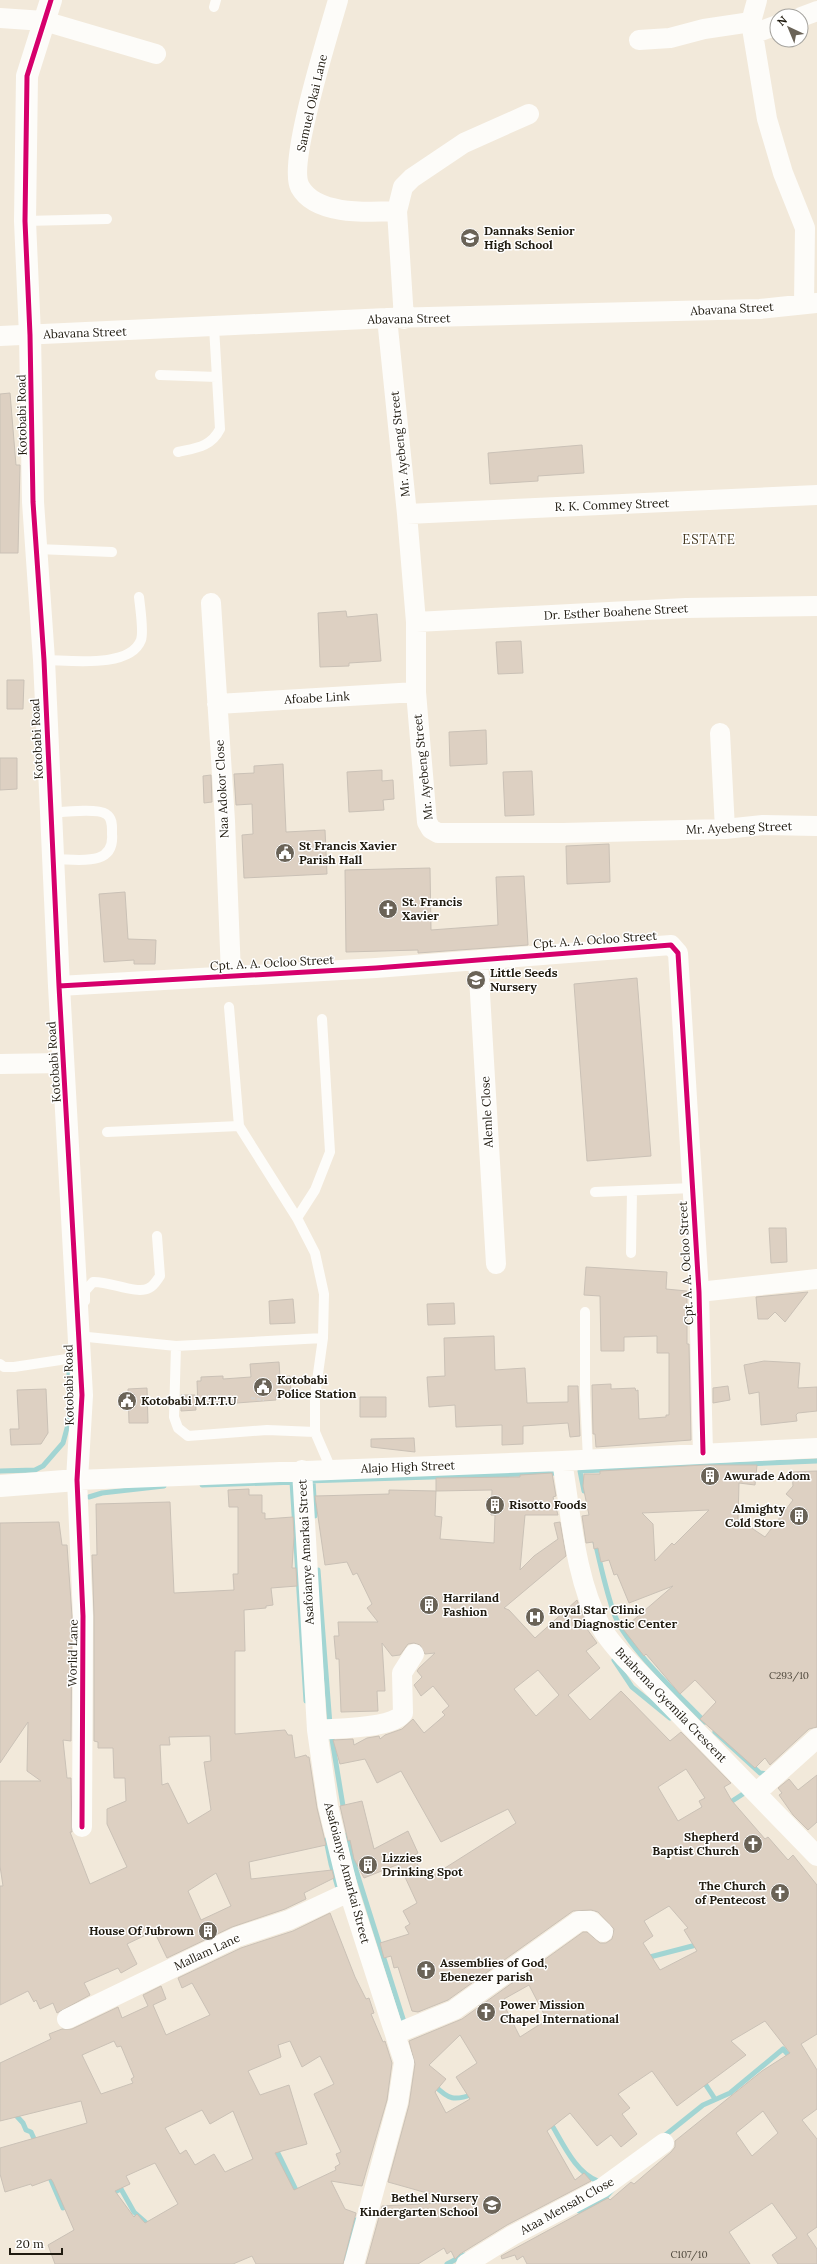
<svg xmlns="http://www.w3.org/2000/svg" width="817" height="2264" viewBox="0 0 817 2264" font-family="Lora,serif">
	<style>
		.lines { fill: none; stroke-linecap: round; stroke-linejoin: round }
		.stream { stroke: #a2d5d3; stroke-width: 5 }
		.building { fill: #ddd0c2; stroke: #cac1b6; fill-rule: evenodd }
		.path { stroke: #d7d4cf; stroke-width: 2.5; stroke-dasharray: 4 2; stroke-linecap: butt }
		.lane { stroke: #fdfcf9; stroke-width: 10 }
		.street { stroke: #fdfcf9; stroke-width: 20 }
		.secondary { stroke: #fdfcf9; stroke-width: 22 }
		.cycleway-casing { stroke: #fff; stroke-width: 8 }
		.cycleway { stroke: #d6006c; stroke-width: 5 }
		.labels { text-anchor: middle; stroke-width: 3; stroke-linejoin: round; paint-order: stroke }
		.number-label { font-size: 10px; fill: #4f483c }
		.street-label { font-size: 12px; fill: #201b10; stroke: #fff }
		.poi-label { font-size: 12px; font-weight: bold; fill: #201b10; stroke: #fff; text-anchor: start }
		.neighbourhood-label { font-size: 13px; letter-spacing: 1px; fill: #473a22; stroke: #fff }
	</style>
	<rect width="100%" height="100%" fill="#f2e9da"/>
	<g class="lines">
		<!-- stream -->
		<path class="stream" d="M0,1471L35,1470L43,1466L63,1443L69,1421V1358
			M306,1481L559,1473
			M313,1481L315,1516
			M292,1482L306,1701
			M202,1485L298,1482
			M584,1491L580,1471L817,1461
			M89,1497L102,1493L164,1486
			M595,1542C601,1566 606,1592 615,1616C628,1648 680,1696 705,1722
			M318,1570L330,1725
			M614,1660L632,1687L670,1718
			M715,1732L760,1773L769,1774
			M331,1733L344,1812
			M726,1805L746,1792
			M348,1834L355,1867L405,2025
			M326,1840L331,1864L338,1888
			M646,1958L700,1944
			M702,2079L715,2099
			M434,2085C449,2100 454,2101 474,2094
			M13,2112L23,2123L26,2130L31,2132L36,2143
			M550,2122C562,2141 575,2173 598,2181
			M663,2137L703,2105L730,2093L783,2049L792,2059
			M275,2147L296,2190
			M48,2173L63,2208L69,2206
			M110,2194L121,2189L134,2212L151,2227
			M579,2211L604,2199L613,2189
			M346,2259L356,2220
			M447,2264L464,2255"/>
	</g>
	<!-- building -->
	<path class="building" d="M10,393L16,465H20L18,553H0V394Z
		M582,445L584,473L538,476V481L490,484L488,453Z
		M346,611L347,617L377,614L381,661L349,663V666L320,667L318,613Z
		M521,641L523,673L498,674L496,642Z
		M7,680H24L23,709H7Z
		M486,730L487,764L450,766L449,732Z
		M0,758H17V789L0,790Z
		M283,764L286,832L325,830L327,874L244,878L242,835L253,834L252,804L236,805L234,774L254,773V766Z
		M382,770V781L393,780L394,799L383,800L384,810L349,812L347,772Z
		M532,771L534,815L505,816L503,772Z
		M211,775L212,802L204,803L203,776Z
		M609,844L610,882L567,884L566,846Z
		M430,868L431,930L498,925L496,877L524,876L528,945L418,953V950L346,952L345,870Z
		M125,892L128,939L156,940L155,964H134V960L104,962L99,894Z
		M637,978L651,1156L587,1161L574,984Z
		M769,1228H786L787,1262L771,1263Z
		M586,1267L667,1272L666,1289L687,1291V1344H689L691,1440L596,1447L595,1434H593L592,1385L611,1384V1389L635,1388L636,1391L638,1390L639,1419L666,1417V1415H669V1353H657V1336L624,1337V1351H601L600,1296L584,1295Z
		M808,1292L785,1322L775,1312L768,1319H758L756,1297Z
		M293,1299L295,1323L270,1324L269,1301Z
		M454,1303L455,1324L428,1325L427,1304Z
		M494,1336L495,1370L525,1368L527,1403L568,1402V1386H578L580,1436L570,1437L568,1423L523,1426V1444L502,1445V1425L456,1427L455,1405L429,1407L427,1377L445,1376L444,1338Z
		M764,1361L800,1363L798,1388L817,1387V1411L798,1413L796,1415L797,1421L761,1425L759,1392L749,1394L744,1365Z
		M279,1362L280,1377L290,1376L291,1395L276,1396V1400L198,1406L197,1381H201V1377L223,1376V1379L251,1377L250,1364Z
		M728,1386L730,1400L713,1403V1388Z
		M147,1388L148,1423H129L128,1389Z
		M46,1389L48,1433L41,1444L11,1445L10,1429H19L17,1390Z
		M181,1395H195L196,1410L181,1411Z
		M360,1397H386V1417H360Z
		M414,1438L415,1452L371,1447V1439Z
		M703,1465H757L755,1485L739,1483L738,1519L765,1537L793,1500L786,1494L793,1486L792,1472L817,1471V1727L809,1729L770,1765L765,1758L755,1768L700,1719L716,1702L695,1680L680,1694L646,1654L644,1656L623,1629L673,1586L629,1603L617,1574L614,1575L609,1560L601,1562L598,1548L594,1549L593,1542L586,1543L582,1516L589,1515L583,1486L584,1474H600V1471ZM709,1510L674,1545L672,1543L655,1561L653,1524L642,1513Z
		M552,1473L556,1496L553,1497L558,1515H525L520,1570L534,1556L558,1539L554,1523L560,1522L566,1556L504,1608L509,1610L535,1638L577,1600L585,1621L582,1622L597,1643L586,1651L600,1668L568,1695L590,1720L621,1691L670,1741L681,1732L731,1783L724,1787L732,1801L765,1839L768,1837L788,1860L793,1855L817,1885V2034L801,2044L817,2070V2109L802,2120L817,2139V2227L807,2234L817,2249V2264H778L772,2255L797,2238L772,2203L729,2232L750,2264H527L523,2256L517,2260L515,2255L502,2259L501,2256L608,2198L610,2200L631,2182L634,2184L671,2152L675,2147V2141L762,2071L790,2053L765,2021L731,2041L746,2055L677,2106L652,2071L618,2094L630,2108L622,2114L637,2134L621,2147L611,2135L597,2146L570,2113L547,2131L575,2180L584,2173L591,2181L507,2225L460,2254L455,2259L451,2251L447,2254L444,2248L418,2264H366L382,2206L459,2202L388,2182L409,2105L415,2064L409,2041L462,2019L583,1932H587L600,1943H606L612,1939L614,1929L598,1912L591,1910L573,1911L448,2000L418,2012L412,2011L398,1967L394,1968L391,1956L384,1958L380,1943L409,1934L405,1927L410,1924L403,1911L417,1903L399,1864L364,1878L354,1859L350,1840L348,1841L340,1806L362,1801L374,1849L408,1831L418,1853L413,1856L426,1880L516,1823L508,1809L441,1842L401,1771L377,1783L365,1759L340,1764L333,1740L353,1739L354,1745L367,1738L379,1736L380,1739L385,1735L402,1729L413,1719L424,1733L445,1715L442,1712L449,1706L433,1686L421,1696L414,1685L422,1677L417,1671L419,1668L435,1653L425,1654L420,1645L414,1643L408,1644L400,1655L392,1656L382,1643L385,1691H377L378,1711L341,1712L339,1659H336L334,1636H339L338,1622H378L367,1608L372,1604L357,1573L353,1575L347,1562L325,1565L315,1496L389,1494V1490L436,1491L435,1516L442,1517L440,1539L494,1543L495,1515H491L492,1490L436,1491V1478L520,1477V1475ZM538,1670L559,1695L536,1716L514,1689ZM686,1769L705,1798L699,1801L702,1807L678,1821L658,1787ZM669,1906L688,1928L684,1930L697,1951L660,1970L643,1943L653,1936L644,1921ZM529,1985L545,2016L543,2017L545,2021L520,2037L503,2003L506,2001L504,1999ZM460,2035L477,2063L456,2077L470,2099L446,2113L435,2092L446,2079L429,2065ZM763,2111L778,2133L752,2156L736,2133Z
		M249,1489V1495H262V1513H265V1519L293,1517L294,1537L292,1568H296L297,1586L271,1588L273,1605L266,1606V1608L244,1610L245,1651H235V1734L285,1730L288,1735H292L295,1758L306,1755L307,1757H309L317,1808L326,1845L249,1862L251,1879L332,1870L334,1878L304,1893L306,1899L285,1909L232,1927L167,1958L154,1931L127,1944L137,1964L121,1973L118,1968L84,1983L90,1995L57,2013L53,2003L40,2009L36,2000L34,2002L28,1991L0,2005V1886H3L0,1866V1781H41L27,1771L28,1722L0,1763V1523L59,1522L62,1545H67L72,1616L71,1741L63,1740L67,1778H71L72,1832H70L90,1884L127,1867L107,1824V1809L126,1801L125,1778H114L113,1748H98V1742L94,1741V1616L92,1555H97L96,1504L170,1502L174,1593L234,1590L233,1574H238V1507H229L228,1490ZM210,1736L211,1761L204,1762L211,1810L188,1824L168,1783L162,1785L160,1745H170L169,1737ZM216,1873L231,1906L201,1920L188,1891Z
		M817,1775V1822L808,1830L793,1815L779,1795L782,1793L778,1788L789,1779L798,1790Z
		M330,1913L355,1977L366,1999L369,1998L374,2013L371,2014L383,2042L385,2041L392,2063L387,2100L362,2186L331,2181L345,2209L356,2213L343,2264H256L252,2256L233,2264H55L48,2245L74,2230L53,2182L51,2179L32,2186L31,2184L5,2192L0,2174V2148L87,2123L81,2101L0,2121V2063L51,2039L49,2034L62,2029H72L118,2007L122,2018L148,2006L143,1995L161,1986L166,1999L153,2005L166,2035L210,2015L192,1983L182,1988L178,1978L241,1948L293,1931ZM114,2041L117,2047L121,2046L134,2077L131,2079L133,2083L101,2094L82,2055ZM290,2041L302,2067L320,2056L334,2084L314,2094L341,2152L336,2154L340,2164L335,2167L336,2170L294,2190L275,2153L307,2144L289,2085L260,2095L248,2071L281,2057L278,2045ZM202,2110L210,2124L233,2111L253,2159L225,2172L214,2154L195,2165L186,2150L180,2154L165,2128ZM155,2163L178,2204L145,2223L137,2214L134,2217L115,2191L130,2184L126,2176Z"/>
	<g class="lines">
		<!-- path -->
		<path class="path" d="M251,1398L264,1400"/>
		<!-- lane -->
		<path class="lane" d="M214,7L216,0
			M25,221L107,219
			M160,375L217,377
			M178,452C196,448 211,447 220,429L214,327
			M37,549L112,552
			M44,660C69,660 130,669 141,640C144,632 140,607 139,597
			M51,813C63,812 97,808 106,814C113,818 112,827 112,834C115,868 77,859 53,859
			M229,1007L239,1126L297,1218L315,1253L324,1294L323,1338L315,1395V1432L331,1469
			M107,1132L239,1126
			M595,1192L693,1188
			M297,1218L315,1190L330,1152L322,1019
			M631,1253L632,1191
			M85,1301V1291L93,1282C109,1281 137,1295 149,1288C154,1286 157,1280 160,1276L157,1236
			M585,1312V1394L588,1460
			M78,1336L176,1346L323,1338
			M176,1346L174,1417L178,1428L188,1436L267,1430L315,1432
			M0,1364L4,1367H14L80,1357"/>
		<!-- street -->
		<path class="street" d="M338,0C329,32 287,164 300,187C316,216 369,212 397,211L404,319
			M757,0L751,22L767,119L783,173L805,228L804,304
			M801,17L817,11
			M0,18L44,21L156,54
			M753,34L777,25
			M639,40L670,38L704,29L751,22
			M397,211L403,187L412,178L464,143L529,114
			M387,318L407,514L416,622V692L427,822L431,829L438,833H563L725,829L763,825L817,826
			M0,336L387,318L760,309L817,303
			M407,514L817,495
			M211,603L225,821L231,975
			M416,622L686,608L817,606
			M217,704L416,692
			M720,733L725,829
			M478,960L496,1264
			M59,986L376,968L671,945L678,953L699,1292L703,1453
			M0,1064L64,1063
			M699,1292L817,1279
			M562,1461C571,1514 575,1579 601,1627C607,1638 616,1648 625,1658L817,1856
			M302,1470L317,1730L328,1806L349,1892L404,2062L398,2102L354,2264
			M317,1730C336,1728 393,1729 403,1713L402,1673L414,1654
			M756,1793L817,1738
			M82,1827L83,1616L77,1480L562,1461L817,1448
			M67,2019L237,1937L289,1920L349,1892
			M395,2034L454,2010L579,1921H591L603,1932
			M466,2264L513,2235L602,2188L664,2143"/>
		<!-- secondary -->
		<path class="secondary" d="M0,1486L77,1480L82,1395L59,986L44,660L33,502L30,335L25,221L27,76L51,0"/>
		<!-- cycleway casing -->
		<g class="cycleway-casing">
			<path id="cycleway" d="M51,0L27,76L25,221L30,335L33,502L44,660L59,986L82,1395L77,1480L83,1616L82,1827
				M59,986L376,968L671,945L678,953L699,1292L703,1453"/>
		</g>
		<!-- cycleway -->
		<use href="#cycleway" class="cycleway"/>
	</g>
	<!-- icons -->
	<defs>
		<g id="school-disc" transform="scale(1)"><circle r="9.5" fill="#6a6357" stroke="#fff"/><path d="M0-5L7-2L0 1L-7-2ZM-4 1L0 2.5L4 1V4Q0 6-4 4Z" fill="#fff"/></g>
		<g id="civic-disc" transform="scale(1)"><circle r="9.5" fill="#6a6357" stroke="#fff"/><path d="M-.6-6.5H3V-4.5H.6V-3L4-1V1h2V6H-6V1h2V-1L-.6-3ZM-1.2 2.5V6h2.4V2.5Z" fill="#fff"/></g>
		<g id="church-disc" transform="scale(1)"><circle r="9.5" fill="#6a6357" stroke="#fff"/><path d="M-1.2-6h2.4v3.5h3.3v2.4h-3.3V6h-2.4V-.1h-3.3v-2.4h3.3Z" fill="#fff"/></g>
		<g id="building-disc" transform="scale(1)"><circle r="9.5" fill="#6a6357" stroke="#fff"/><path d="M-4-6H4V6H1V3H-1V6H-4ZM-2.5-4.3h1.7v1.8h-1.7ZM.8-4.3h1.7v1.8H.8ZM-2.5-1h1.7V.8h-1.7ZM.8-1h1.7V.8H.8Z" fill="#fff"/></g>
		<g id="hospital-disc" transform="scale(1)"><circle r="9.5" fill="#6a6357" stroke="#fff"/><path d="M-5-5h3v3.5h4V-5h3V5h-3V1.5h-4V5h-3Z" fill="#fff"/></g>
	</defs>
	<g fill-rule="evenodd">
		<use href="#school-disc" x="470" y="238"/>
		<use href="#civic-disc" x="285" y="853"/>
		<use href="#church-disc" x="388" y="909"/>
		<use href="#school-disc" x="476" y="980"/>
		<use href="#civic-disc" x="263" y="1387"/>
		<use href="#civic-disc" x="127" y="1401"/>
		<use href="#building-disc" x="710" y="1476"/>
		<use href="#building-disc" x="495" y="1505"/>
		<use href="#building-disc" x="799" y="1516"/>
		<use href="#building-disc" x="429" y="1605"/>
		<use href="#hospital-disc" x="535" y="1617"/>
		<use href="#church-disc" x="753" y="1844"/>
		<use href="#building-disc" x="368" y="1865"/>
		<use href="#church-disc" x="780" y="1893"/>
		<use href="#building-disc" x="208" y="1931"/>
		<use href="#church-disc" x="426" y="1970"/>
		<use href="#church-disc" x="486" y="2012"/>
		<use href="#school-disc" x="492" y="2205"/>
	</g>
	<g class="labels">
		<!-- number labels -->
		<g class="number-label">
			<text x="789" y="1679">C293/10</text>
			<text x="689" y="2258">C107/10</text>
		</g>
		<!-- street labels -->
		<g class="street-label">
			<text transform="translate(312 103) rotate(-77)" y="4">Samuel Okai Lane</text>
			<text transform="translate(732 309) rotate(-3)" y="4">Abavana Street</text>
			<text transform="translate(409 319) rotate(-1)" y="4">Abavana Street</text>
			<text transform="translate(85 333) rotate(-2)" y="4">Abavana Street</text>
			<text transform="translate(22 415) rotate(-91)" y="4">Kotobabi Road</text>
			<text transform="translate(400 444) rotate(-96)" y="4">Mr. Ayebeng Street</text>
			<text transform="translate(612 505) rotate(-2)" y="4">R. K. Commey Street</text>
			<text transform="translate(616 612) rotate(-3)" y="4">Dr. Esther Boahene Street</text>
			<text transform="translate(317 698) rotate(-3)" y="4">Afoabe Link</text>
			<text transform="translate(37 739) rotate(-93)" y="4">Kotobabi Road</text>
			<text transform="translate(423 767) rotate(-96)" y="4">Mr. Ayebeng Street</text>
			<text transform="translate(222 789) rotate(-93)" y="4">Naa Adokor Close</text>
			<text transform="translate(739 828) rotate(-2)" y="4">Mr. Ayebeng Street</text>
			<text transform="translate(595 940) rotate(-4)" y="4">Cpt. A. A. Ocloo Street</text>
			<text transform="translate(272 963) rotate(-3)" y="4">Cpt. A. A. Ocloo Street</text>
			<text transform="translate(54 1062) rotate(-94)" y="4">Kotobabi Road</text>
			<text transform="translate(487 1112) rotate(-93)" y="4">Alemle Close</text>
			<text transform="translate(686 1263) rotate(-93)" y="4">Cpt. A. A. Ocloo Street</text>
			<text transform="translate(69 1385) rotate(-91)" y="4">Kotobabi Road</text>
			<text transform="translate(408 1467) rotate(-2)" y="4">Alajo High Street</text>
			<text transform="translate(306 1552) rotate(-93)" y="4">Asafoianye Amarkai Street</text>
			<text transform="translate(73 1653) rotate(-89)" y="4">Worlid Lane</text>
			<text transform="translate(671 1705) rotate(46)" y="4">Briahema Gyemila Crescent</text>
			<text transform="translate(347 1873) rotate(75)" y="4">Asafoianye Amarkai Street</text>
			<text transform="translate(207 1952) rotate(-25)" y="4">Mallam Lane</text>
			<text transform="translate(567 2206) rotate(-29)" y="4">Ataa Mensah Close</text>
		</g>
		<!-- poi labels -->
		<g class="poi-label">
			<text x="484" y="235">Dannaks Senior<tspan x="484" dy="14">High School</tspan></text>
			<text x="299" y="850">St Francis Xavier<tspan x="299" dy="14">Parish Hall</tspan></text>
			<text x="402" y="906">St. Francis<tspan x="402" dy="14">Xavier</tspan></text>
			<text x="490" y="977">Little Seeds<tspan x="490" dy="14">Nursery</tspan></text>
			<text x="277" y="1384">Kotobabi<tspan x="277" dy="14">Police Station</tspan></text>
			<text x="141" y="1405">Kotobabi M.T.T.U</text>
			<text x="724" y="1480">Awurade Adom</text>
			<text x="509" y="1509">Risotto Foods</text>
			<text x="785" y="1513" text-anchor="end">Almighty<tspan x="785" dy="14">Cold Store</tspan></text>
			<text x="443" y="1602">Harriland<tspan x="443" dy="14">Fashion</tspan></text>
			<text x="549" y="1614">Royal Star Clinic<tspan x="549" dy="14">and Diagnostic Center</tspan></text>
			<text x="739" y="1841" text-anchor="end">Shepherd<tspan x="739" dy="14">Baptist Church</tspan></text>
			<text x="382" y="1862">Lizzies<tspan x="382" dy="14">Drinking Spot</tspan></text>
			<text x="766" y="1890" text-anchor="end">The Church<tspan x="766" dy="14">of Pentecost</tspan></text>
			<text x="194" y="1935" text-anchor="end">House Of Jubrown</text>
			<text x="440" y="1967">Assemblies of God,<tspan x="440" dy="14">Ebenezer parish</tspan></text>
			<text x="500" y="2009">Power Mission<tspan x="500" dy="14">Chapel International</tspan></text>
			<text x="478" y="2202" text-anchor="end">Bethel Nursery<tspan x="478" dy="14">Kindergarten School</tspan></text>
		</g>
		<!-- neighbourhood labels -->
		<g class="neighbourhood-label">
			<text x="709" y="544">ESTATE</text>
		</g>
	</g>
	<!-- north arrow -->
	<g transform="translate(789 28) rotate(316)"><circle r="19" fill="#ffffff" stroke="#a6a49f"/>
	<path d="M0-3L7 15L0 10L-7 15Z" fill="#6a6357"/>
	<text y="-6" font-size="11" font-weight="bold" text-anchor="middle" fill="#201b10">N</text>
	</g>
	<!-- scale -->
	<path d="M10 2248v6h52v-6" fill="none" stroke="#201b10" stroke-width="2"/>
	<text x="16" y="2248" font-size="12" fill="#201b10" stroke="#ffffff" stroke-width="3" paint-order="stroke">20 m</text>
</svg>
